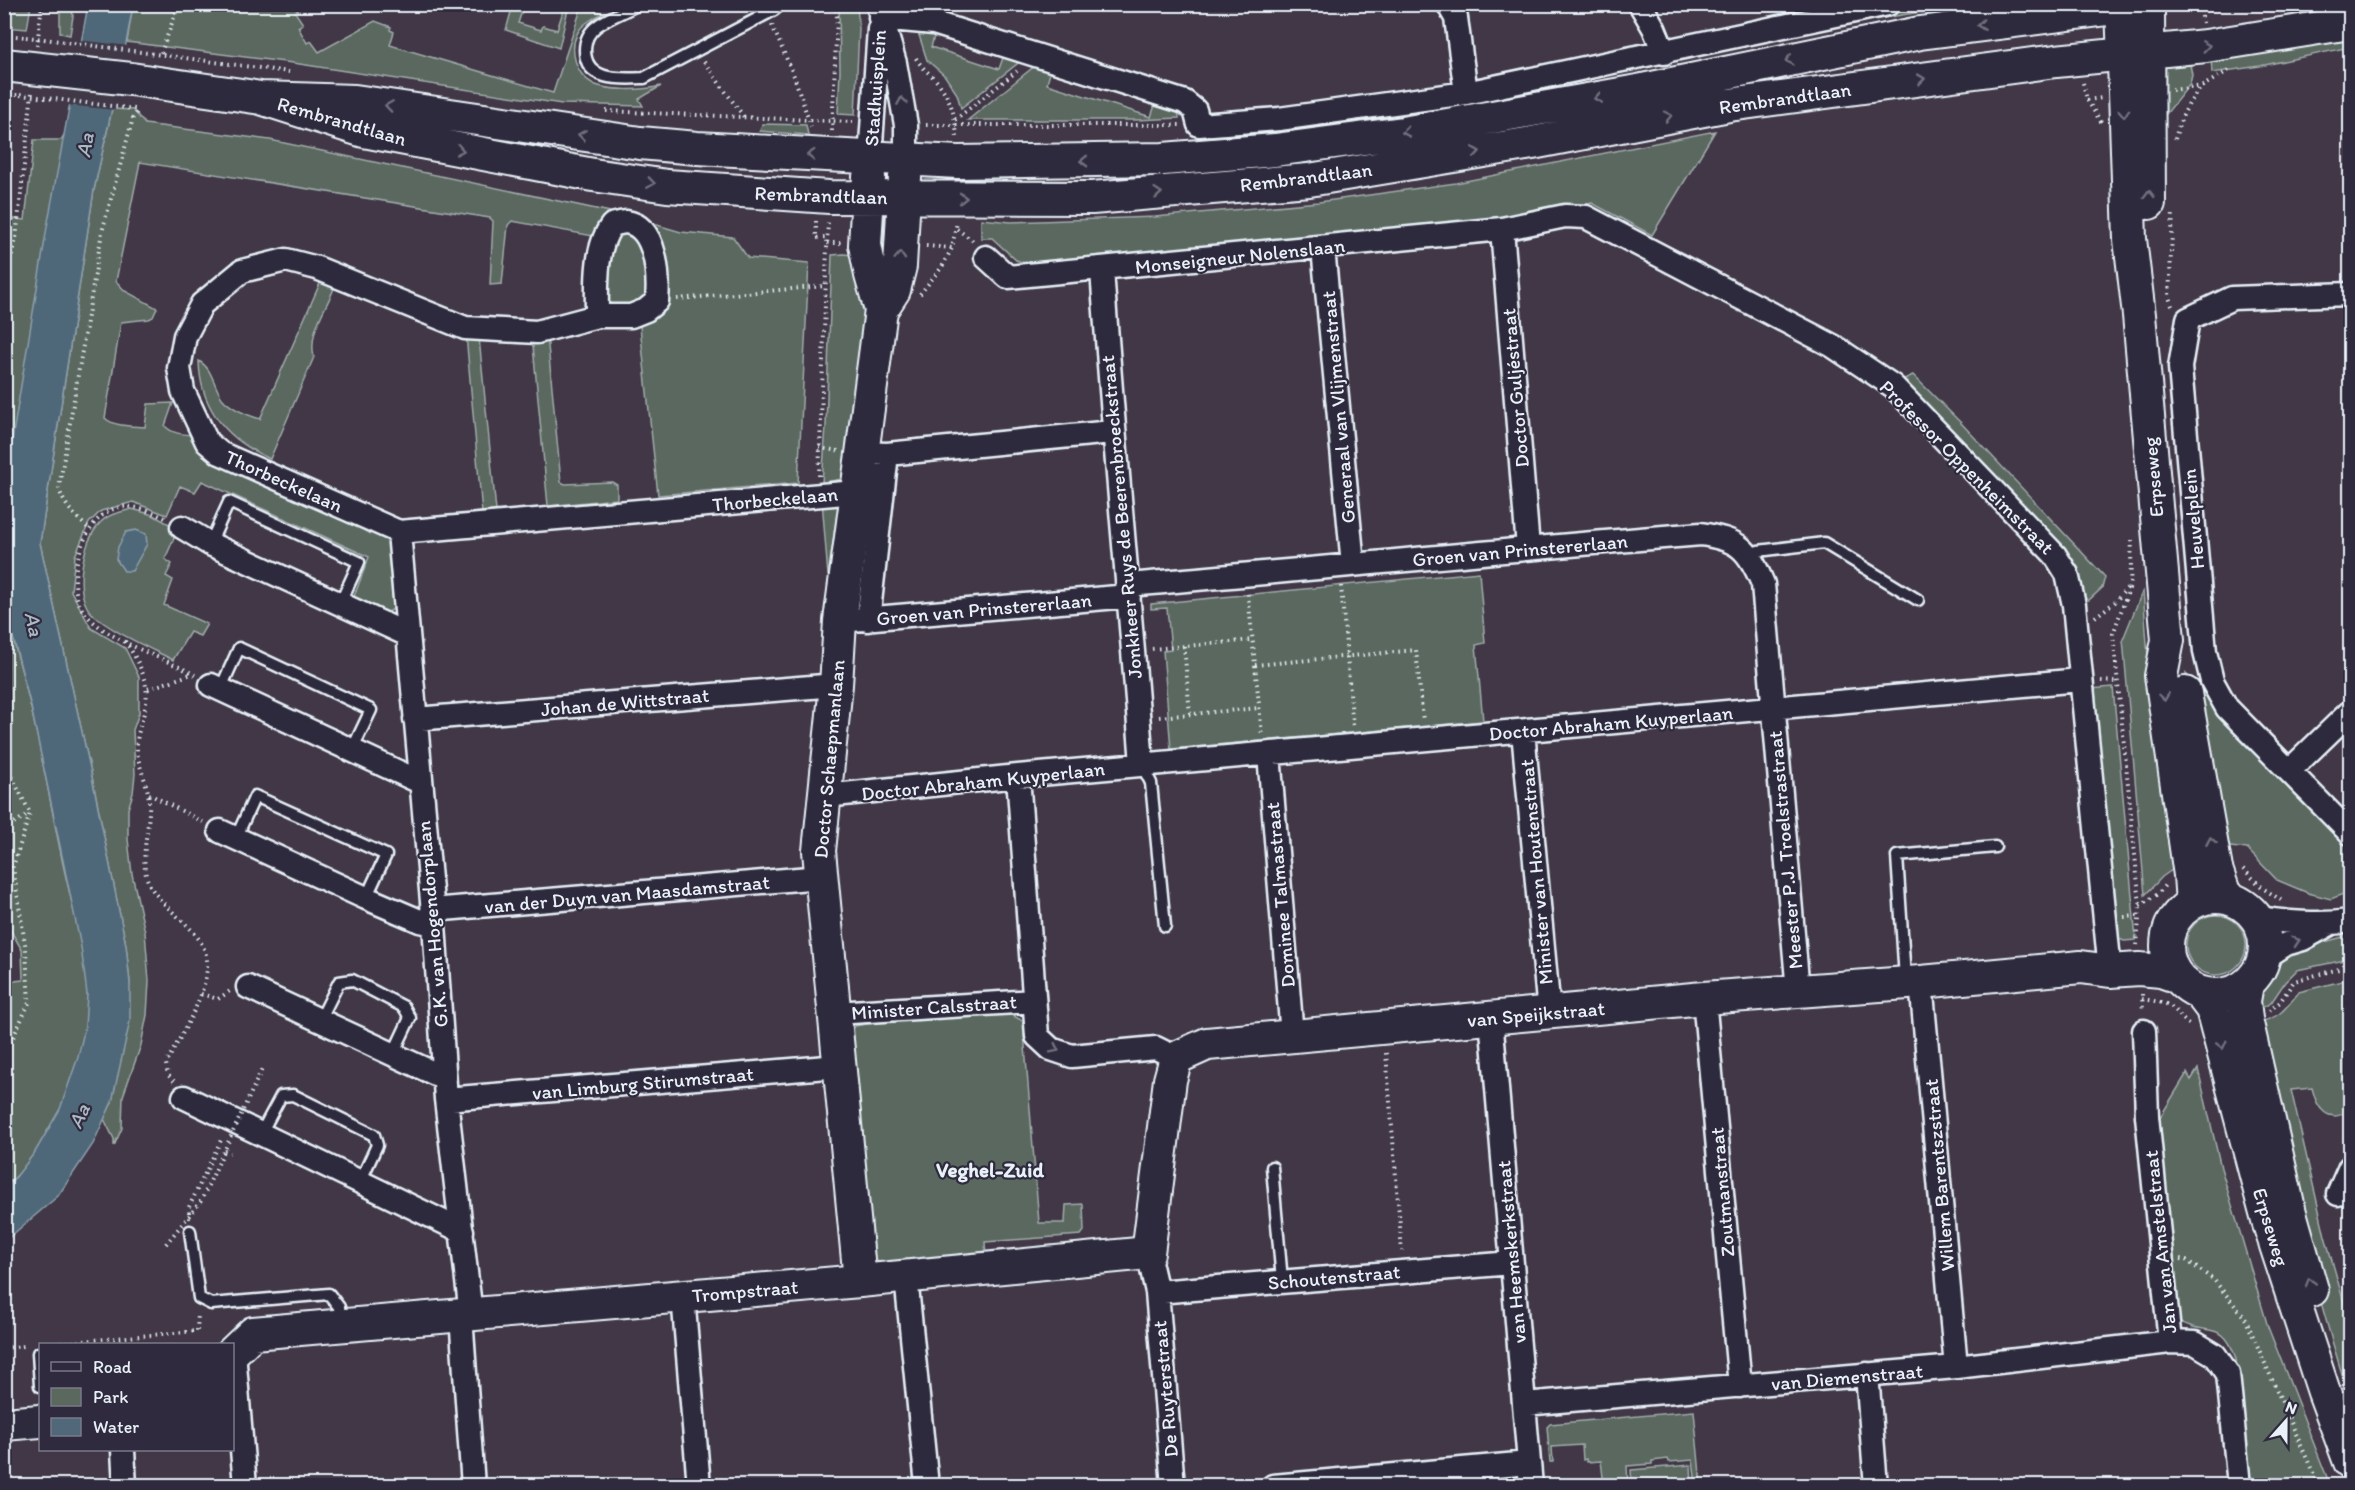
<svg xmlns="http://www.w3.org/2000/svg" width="2355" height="1490" viewBox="0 0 2355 1490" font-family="Itim,sans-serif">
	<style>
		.green { fill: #5a685e; stroke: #a1acab; stroke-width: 1.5 }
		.water { fill: #506879; stroke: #8d9fac; stroke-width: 1.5 }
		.pier { fill: #413746 }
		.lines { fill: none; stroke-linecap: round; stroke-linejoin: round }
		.lane-casing { stroke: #e8f1f8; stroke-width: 15 }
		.street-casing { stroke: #e8f1f8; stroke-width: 27 }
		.secondary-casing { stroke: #e8f1f8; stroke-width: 36 }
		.path { stroke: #e8f1f8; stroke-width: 4; stroke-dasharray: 1.5 4.5; stroke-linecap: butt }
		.lane { stroke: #2f2a3d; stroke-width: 10 }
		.street { stroke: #2f2a3d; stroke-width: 22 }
		.secondary { stroke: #2f2a3d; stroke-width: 32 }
		.secondary-bridge-casing { stroke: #e8f1f8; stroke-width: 36; stroke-linecap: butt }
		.path-bridge { stroke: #e8f1f8; stroke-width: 4; stroke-dasharray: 1.5 4.5; stroke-linecap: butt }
		.secondary-bridge { stroke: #2f2a3d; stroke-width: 32 }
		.oneway { stroke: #70707e }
		.labels { text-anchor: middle; stroke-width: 4.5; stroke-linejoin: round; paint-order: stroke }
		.street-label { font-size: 20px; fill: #e8f1f8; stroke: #2f2a3d }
		.water-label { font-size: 21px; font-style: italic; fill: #abbac5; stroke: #2f2a3d }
		.neighbourhood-label { font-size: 21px; font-weight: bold; fill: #e8f1f8; stroke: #2f2a3d }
	</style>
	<rect width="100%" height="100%" fill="#413746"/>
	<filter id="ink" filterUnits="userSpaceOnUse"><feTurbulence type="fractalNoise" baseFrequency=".0167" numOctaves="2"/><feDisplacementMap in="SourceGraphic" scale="12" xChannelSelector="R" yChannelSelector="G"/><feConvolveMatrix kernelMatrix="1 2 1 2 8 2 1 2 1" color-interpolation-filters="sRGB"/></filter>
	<g filter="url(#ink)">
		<!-- green -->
		<path class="green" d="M5,4L31,5L27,29L5,27Z
			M60,5H71L73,16L70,35L60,33Z
			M133,5H306L295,12L303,24L298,27L307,43L311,41L319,52L375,21L391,27L390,30L394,32L390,45L553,93L582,6L602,13C593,19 581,24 577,34C569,51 576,74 592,83C607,92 645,90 661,86L639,99L643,106L562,104L293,63L127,42Z
			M513,5H524L518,23L541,30L543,26L557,30L565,5H569L559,48L506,30Z
			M839,5H857L859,29L855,115L838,114L840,71Z
			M1915,5H1965L1883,18Z
			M917,29L935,33L931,47L999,69L1004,55L1022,60L961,108L957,94L945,76L927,60Z
			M2350,36V47L2260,66L2212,73L2211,57Z
			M2189,59L2192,75L2190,84L2155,128L2159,70L2172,61Z
			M1036,65L1051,69L1047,84L1151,117L1156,102L1178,109L1179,118L1136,120H968Z
			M112,109L133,110L145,124L270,140L615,213L605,217L593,236L512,221L508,225L502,284L490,285L493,221L490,218L140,162L116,281L125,291L157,308L153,317L149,319L121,322L105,418C114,427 133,426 145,427L148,404L173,403L165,426C177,439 198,432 213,439C274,468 334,503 394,535L398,606L382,616L353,599L369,557L202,481L195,492L180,486L167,515L133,502L101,511L89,523L75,556L71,591L91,628L125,648L139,677V713L133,730L135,774L133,793L128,809V839L132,874L145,932L149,981L147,1015L141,1045L123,1096L122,1128L114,1146V1139L104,1119L112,1102L130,983L126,945L92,777L40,543L94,190Z
			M762,124L806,125L808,135L760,131Z
			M1715,131L1652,235L1592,203L1496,220L1025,263L1016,260L992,238H981V219L1011,222L1155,217L1319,202L1456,183Z
			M12,133L5,218L25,220L34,140H61L65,133L5,483V134Z
			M633,218L681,232L733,237L748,258L809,263L798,483L658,495L639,317L657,312Z
			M621,230L637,234L652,279L647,300L615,310L607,304L610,241Z
			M844,254L860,256L869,306L841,479L822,483L826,426L832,255Z
			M321,281L335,286C326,310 308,331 314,357L270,459C228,440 200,409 199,361C213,369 213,385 222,398C231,409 247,415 260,419Z
			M466,335L479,338L496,511L482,513Z
			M532,335H547L561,482L565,484L612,482L617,485V499L548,506Z
			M1913,375L1962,424L2105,577L2102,588L2089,600L2081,601L2078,568L2074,562L1917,394L1902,380Z
			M839,499L828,576L822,500Z
			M132,509L153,515L178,529L165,559L172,564L166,576L173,580L164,605L207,624L200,636L190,632L173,660C154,650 96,625 87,607C75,585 83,543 99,524C108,514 120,512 132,509Z
			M1479,572L1485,643L1476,645L1483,721L1171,749L1163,651L1171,650L1167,608L1151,609V604Z
			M2143,590L2148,657L2176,867L2162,877L2145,895L2123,639Z
			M4,606C13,640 23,674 31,708C43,759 52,812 63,864C72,906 86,951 87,994C89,1056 54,1148 5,1186V982L23,980L22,950L4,919Z
			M2186,674L2211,699L2215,711L2239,732L2350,844V889L2348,892L2331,899L2308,893L2277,880L2247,849L2215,845Z
			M2113,687L2136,940L2124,941L2113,936L2090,689Z
			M2186 945a30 30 0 1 1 60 0a30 30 0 1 1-60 0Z
			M2350,935V959L2297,970L2285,982L2271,1003L2254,1012L2253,1002L2279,959L2310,946Z
			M2350,979V1110C2328,1125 2317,1109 2312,1088L2291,1090L2325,1236L2350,1324V1399C2310,1276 2282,1151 2255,1024C2281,1016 2282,1013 2299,992Z
			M991,1013H1008L1023,1021L1039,1223H1065L1066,1205L1083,1204L1084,1231L1081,1235L985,1242L986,1257L881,1266L870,1252L850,1035L855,1026L867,1024Z
			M2198,1069L2221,1168L2268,1327L2330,1485H2247L2236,1359C2223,1316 2205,1339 2176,1319L2159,1119L2187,1073L2191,1080Z
			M1694,1411L1701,1485H1696L1693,1460L1669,1462L1668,1459L1652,1461V1464L1627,1466L1628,1486L1604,1485L1601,1461L1587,1462L1586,1459L1583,1460L1582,1445L1552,1447L1553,1462H1550L1547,1427L1550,1424Z
			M1691,1465L1692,1485H1632L1631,1470Z"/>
		<!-- water -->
		<path class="water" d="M88,5H133L124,55L94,190L40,543L92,777L126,945L130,983V1021L112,1102L93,1144L58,1196L5,1241V1186L16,1177L35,1152L60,1109L78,1057L85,1027L87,994L81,947L31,707L5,606V483L47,227Z
			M136,530L146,534L147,544L132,571H124L116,559L118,547L126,532Z"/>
		<!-- pier -->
		<path class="pier" d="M79,40L129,46L115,110L67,105Z"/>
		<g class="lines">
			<!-- lane casing -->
			<g class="lane-casing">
				<path id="lane" d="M639,4C626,11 609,17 597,26C589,32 585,41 585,50C585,82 621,79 644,78L774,10L781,4
					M210,544L229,502L359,562L340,604
					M1749,555L1758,551L1824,543L1918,600
					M220,690L239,648L371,710L352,750
					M1142,765L1151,783L1165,926
					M236,838L255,796L386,855L366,898
					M1905,979L1897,856L1995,847
					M320,1020L339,982L352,980L404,1007L410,1018L393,1054
					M260,1135L281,1096L293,1095L374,1135L377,1145L360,1182
					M1272,1167L1282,1281
					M190,1231L199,1298L211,1304L329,1294L339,1307L341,1323
					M38,1353L40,1386"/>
			</g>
			<!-- street casing -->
			<g class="street-casing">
				<path id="street" d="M1448,4L1456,18L1466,93
					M1640,4L1654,28L1664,53
					M878,6L895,63L906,125V159
					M880,18L934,23L1185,102L1195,110L1199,125L1279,119L1466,93L1888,4
					M870,158L879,29
					M1502,229L1528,548
					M1323,248L1353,565
					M986,257L1008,277L1502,229L1565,216L1586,217L1833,346L1893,386L2055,555L2067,574L2074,605L2110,971
					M1102,269C1113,435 1130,600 1142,765
					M2350,294L2232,298L2188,319L2180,367L2205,652L2212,681L2227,708L2289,771L2350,712
					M597,316C597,288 594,248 612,225C616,224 622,222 626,222C657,226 659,277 657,301L646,310L631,316H597L537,332L465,328L317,268L286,260L242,271L202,304L185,336L179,368L183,391L207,442L220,453L399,532L856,492
					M862,453L887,454L1112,432
					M182,527L210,544L408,635
					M399,532L434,924L446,1099L471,1315
					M1128,585C1319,569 1510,549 1701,534C1739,540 1748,548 1763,584L1798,992
					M868,620L887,454
					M840,621L1129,596
					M211,685L420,782
					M415,719L836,685
					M1523,731L1549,1013
					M1269,754L1292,1036
					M2289,771L2350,833
					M1018,776L1037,1036L1051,1049L1072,1056L1156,1048L1176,1058
					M825,796L1018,776L2080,680
					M220,831L366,898L420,921L434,924
					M432,910L821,877
					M2255,917C2284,923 2322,925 2350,921
					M2263,959L2286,944L2303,939L2330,924
					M1921,982L1956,1367
					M248,987L444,1078
					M1704,998L1740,1386
					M834,1013L1034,1001
					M1491,1018L1531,1486
					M2144,1031L2147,1116L2170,1342L2195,1343L2215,1355L2228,1374L2239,1486
					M184,1097L462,1231
					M446,1099L839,1066
					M2338,1194L2350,1167
					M1148,1253L1157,1292L1173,1486
					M906,1277L927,1486
					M1157,1292L1512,1263
					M683,1296L699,1486
					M461,1316L473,1486
					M234,1352L245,1486
					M1867,1374L1876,1486
					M1524,1404L1956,1367L2170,1342
					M123,1450L125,1486
					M1273,1486L1529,1463"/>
			</g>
			<!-- secondary casing -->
			<g class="secondary-casing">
				<path id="secondary" d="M2122,4L2130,239L2139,315L2168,640L2161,676L2190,875L2192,903
					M2148,4L2149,203
					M131,79L261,98L355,101L640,143L697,148L958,162L1163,159L1275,150L1403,133L1638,91L1920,33L2147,4
					M261,98L364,131L593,175L667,186L829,197L1092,198L1309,180L1532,143L1729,105L2056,61L2206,46L2350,23
					M881,310L894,290L900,266L905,177
					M2185,693L2216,869L2226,898
					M2167 946a49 49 0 1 1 98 0a49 49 0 1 1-98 0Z
					M2247,984L2244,1001L2246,1019L2290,1213L2312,1290
					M2199,992L2212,1009L2268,1221L2324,1392L2350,1462
					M860,1281L819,851L836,685L840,621L881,310L871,275L865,245L869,177
					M232,1353L253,1333L860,1281L1148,1253L1170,1080L1176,1058L1207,1044L1704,998L1921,982L2081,967L2110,971L2139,969L2161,971L2178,977
					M4,1424L40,1421"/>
			</g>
			<!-- path -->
			<path class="path" d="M2200,4L2203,23
				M4,7L5,4
				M772,25L794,76L812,130
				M4,35L26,37
				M44,39L289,72
				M37,46L42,4
				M161,53L179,4
				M916,58C921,67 928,72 935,79C951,97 956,117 957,140
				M704,62L744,117
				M2083,83L2087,100L2101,122
				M2172,90L2203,86L2231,69
				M4,97L11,95H20
				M38,97L135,109L137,112L133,118L102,232L59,488C63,505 77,518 89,529
				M2087,100L2102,98
				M606,111L853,122
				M955,120L1017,71
				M926,125H1180
				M832,131L837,17L835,4
				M2175,139C2180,119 2188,101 2203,86
				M816,221V238L827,237
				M957,229L976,243
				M4,237L16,239
				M827,243H841
				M926,246L952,248
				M4,284L16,239L32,92
				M920,294L942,267L952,248L957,222
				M677,299L825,286
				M2172,306L2169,297L2173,212
				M819,448L839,451
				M819,476L828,219
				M165,518C147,510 128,501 109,511C80,526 64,586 84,612C108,642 162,656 195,675
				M2132,540L2130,586L2113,634L2140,905L2137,945
				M1341,586L1353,728
				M1248,594L1262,735
				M2095,617L2115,602L2127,588
				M125,641C139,662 151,683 145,708C143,720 137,732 137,744C136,762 145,776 148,793C153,820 140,848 146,875C155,912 210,926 207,968C205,999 180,1036 166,1064L168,1075L174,1081
				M1184,646L1190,714
				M1152,649L1253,640
				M1255,665L1416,650L1423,721
				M2101,681L2118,682
				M148,689L192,674
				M1159,717L1259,708
				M4,761L30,813L13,867L26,950L29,1003L4,1057
				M149,794L203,822
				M4,829L29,814
				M2243,869L2264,889L2281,900
				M2140,905L2158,894L2165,885
				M2124,917L2138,916
				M201,994L218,999L230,991
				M2142,994L2143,1011
				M2142,999C2152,1001 2167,1002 2174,1009C2181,1016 2183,1021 2192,1026
				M2269,1011L2280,1002L2294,981L2350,966
				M1386,1053L1402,1251
				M224,1151L230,1153
				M189,1219V1207L222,1138
				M2180,1259L2186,1260L2214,1280L2245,1318L2319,1486
				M48,1344L197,1331L198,1314
				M4,1348L25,1346"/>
			<!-- lane -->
			<use href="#lane" class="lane"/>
			<!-- street -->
			<use href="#street" class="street"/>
			<!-- secondary -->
			<use href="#secondary" class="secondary"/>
			<!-- secondary-bridge casing -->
			<g class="secondary-bridge-casing">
				<path id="secondary-bridge" d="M4,65L131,79"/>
			</g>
			<!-- path-bridge -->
			<path class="path-bridge" d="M26,37L44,39
				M20,95L38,97
				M166,1244L201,1201L262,1069"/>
			<!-- secondary-bridge -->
			<use href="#secondary-bridge" class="secondary-bridge"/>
		</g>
		<!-- one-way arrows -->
		<defs><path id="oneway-chevron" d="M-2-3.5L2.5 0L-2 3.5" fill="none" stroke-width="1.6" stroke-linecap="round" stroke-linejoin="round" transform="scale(1.5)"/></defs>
		<g class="oneway">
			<use href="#oneway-chevron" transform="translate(1981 25) rotate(173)"/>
			<use href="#oneway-chevron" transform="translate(2206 46) rotate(-8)"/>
			<use href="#oneway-chevron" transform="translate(1789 60) rotate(168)"/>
			<use href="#oneway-chevron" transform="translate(1921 79) rotate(-7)"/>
			<use href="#oneway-chevron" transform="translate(1598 98) rotate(170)"/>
			<use href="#oneway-chevron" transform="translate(902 101) rotate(-99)"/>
			<use href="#oneway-chevron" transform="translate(389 106) rotate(-172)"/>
			<use href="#oneway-chevron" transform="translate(2124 113) rotate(87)"/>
			<use href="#oneway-chevron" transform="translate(1668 116) rotate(-11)"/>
			<use href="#oneway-chevron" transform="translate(1406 132) rotate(171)"/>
			<use href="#oneway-chevron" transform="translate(582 135) rotate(-172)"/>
			<use href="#oneway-chevron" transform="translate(460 150) rotate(11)"/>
			<use href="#oneway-chevron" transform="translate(1476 152) rotate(-9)"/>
			<use href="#oneway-chevron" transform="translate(811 155) rotate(-177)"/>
			<use href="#oneway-chevron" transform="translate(1084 161) rotate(179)"/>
			<use href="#oneway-chevron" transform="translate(651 183) rotate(8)"/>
			<use href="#oneway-chevron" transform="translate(1158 193) rotate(-5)"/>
			<use href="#oneway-chevron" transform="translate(2149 194) rotate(-91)"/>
			<use href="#oneway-chevron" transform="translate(963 198)"/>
			<use href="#oneway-chevron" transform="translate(900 256) rotate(-87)"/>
			<use href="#oneway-chevron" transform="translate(2164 697) rotate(82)"/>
			<use href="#oneway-chevron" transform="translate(2211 841) rotate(-100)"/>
			<use href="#oneway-chevron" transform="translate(2296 941) rotate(-19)"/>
			<use href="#oneway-chevron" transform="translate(2222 1045) rotate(76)"/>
			<use href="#oneway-chevron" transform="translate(1055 1049) rotate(26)"/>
			<use href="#oneway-chevron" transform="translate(2310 1282) rotate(-106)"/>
		</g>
	</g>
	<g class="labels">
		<!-- street labels -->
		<g class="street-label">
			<text transform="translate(875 88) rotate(-86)" y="7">Stadhuisplein</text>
			<text transform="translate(1785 98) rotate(-8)" y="7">Rembrandtlaan</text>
			<text transform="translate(342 121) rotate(16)" y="7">Rembrandtlaan</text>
			<text transform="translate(1306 177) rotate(-7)" y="7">Rembrandtlaan</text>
			<text transform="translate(821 195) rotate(2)" y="7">Rembrandtlaan</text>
			<text transform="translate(1240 256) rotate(-6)" y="7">Monseigneur Nolenslaan</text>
			<text transform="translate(1515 388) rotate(-95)" y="7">Doctor Guljéstraat</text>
			<text transform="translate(1338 407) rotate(-95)" y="7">Generaal van Vlijmenstraat</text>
			<text transform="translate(1967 467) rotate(45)" y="7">Professor Oppenheimstraat</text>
			<text transform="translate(2153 477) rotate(-95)" y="7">Erpseweg</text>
			<text transform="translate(284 481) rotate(24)" y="7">Thorbeckelaan</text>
			<text transform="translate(775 499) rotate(-5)" y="7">Thorbeckelaan</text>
			<text transform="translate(1121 517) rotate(-95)" y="7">Jonkheer Ruys de Beerenbroeckstraat</text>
			<text transform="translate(2193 519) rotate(-95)" y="7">Heuvelplein</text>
			<text transform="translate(1520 550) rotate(-5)" y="7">Groen van Prinstererlaan</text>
			<text transform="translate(984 609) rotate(-5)" y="7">Groen van Prinstererlaan</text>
			<text transform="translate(625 702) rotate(-5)" y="7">Johan de Wittstraat</text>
			<text transform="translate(1611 723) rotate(-5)" y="7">Doctor Abraham Kuyperlaan</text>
			<text transform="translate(829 759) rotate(-85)" y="7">Doctor Schaepmanlaan</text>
			<text transform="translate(983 781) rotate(-6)" y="7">Doctor Abraham Kuyperlaan</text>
			<text transform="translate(1785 850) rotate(-95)" y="7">Meester P.J. Troelstrastraat</text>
			<text transform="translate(1536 872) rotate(-95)" y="7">Minister van Houtenstraat</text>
			<text transform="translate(627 894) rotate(-5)" y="7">van der Duyn van Maasdamstraat</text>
			<text transform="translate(1280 895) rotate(-95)" y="7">Dominee Talmastraat</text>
			<text transform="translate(432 924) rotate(-95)" y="7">G.K. van Hogendorplaan</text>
			<text transform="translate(934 1007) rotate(-4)" y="7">Minister Calsstraat</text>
			<text transform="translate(1536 1014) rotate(-5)" y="7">van Speijkstraat</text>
			<text transform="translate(643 1083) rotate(-5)" y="7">van Limburg Stirumstraat</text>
			<text transform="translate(1939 1175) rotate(-95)" y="7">Willem Barentszstraat</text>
			<text transform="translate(1722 1192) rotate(-95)" y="7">Zoutmanstraat</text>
			<text transform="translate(2271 1227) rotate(73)" y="7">Erpseweg</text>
			<text transform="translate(2160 1242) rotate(-96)" y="7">Jan van Amstelstraat</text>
			<text transform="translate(1511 1252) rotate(-95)" y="7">van Heemskerkstraat</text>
			<text transform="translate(1334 1277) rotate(-5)" y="7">Schoutenstraat</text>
			<text transform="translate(745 1291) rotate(-5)" y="7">Trompstraat</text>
			<text transform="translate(1847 1377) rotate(-5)" y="7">van Diemenstraat</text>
			<text transform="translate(1165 1389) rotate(-95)" y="7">De Ruyterstraat</text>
		</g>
		<!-- water labels -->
		<g class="water-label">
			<text transform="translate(85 145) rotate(-80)" y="7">Aa</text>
			<text transform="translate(34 624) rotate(78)" y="7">Aa</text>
			<text transform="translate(79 1116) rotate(-66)" y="7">Aa</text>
		</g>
		<!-- neighbourhood labels -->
		<g class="neighbourhood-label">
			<text x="990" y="1177">Veghel-Zuid</text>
		</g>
	</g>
	<!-- margin -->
	<rect width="2355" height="1490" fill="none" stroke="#2f2a3d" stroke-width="24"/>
	<rect x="12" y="12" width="2331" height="1466" fill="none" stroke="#e8f1f8" stroke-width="2" filter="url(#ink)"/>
	<!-- legend -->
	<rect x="39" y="1343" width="195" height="108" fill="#2f2a3d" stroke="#797a88" stroke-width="1.5"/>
	<rect x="51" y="1362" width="30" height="9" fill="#2f2a3d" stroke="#797a88" stroke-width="1.5"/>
	<text x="93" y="1373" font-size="18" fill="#e8f1f8">Road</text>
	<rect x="51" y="1388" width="30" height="18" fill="#5a685e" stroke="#797a88" stroke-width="1.5"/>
	<text x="93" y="1403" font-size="18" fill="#e8f1f8">Park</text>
	<rect x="51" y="1418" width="30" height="18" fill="#506879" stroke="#797a88" stroke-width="1.5"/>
	<text x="93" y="1433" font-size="18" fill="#e8f1f8">Water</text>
	<!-- north arrow -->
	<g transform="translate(2286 1421) rotate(21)" stroke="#2f2a3d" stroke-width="4.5" paint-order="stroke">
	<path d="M0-4.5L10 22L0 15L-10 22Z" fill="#e8f1f8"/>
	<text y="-9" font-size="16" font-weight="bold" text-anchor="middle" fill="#e8f1f8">N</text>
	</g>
</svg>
